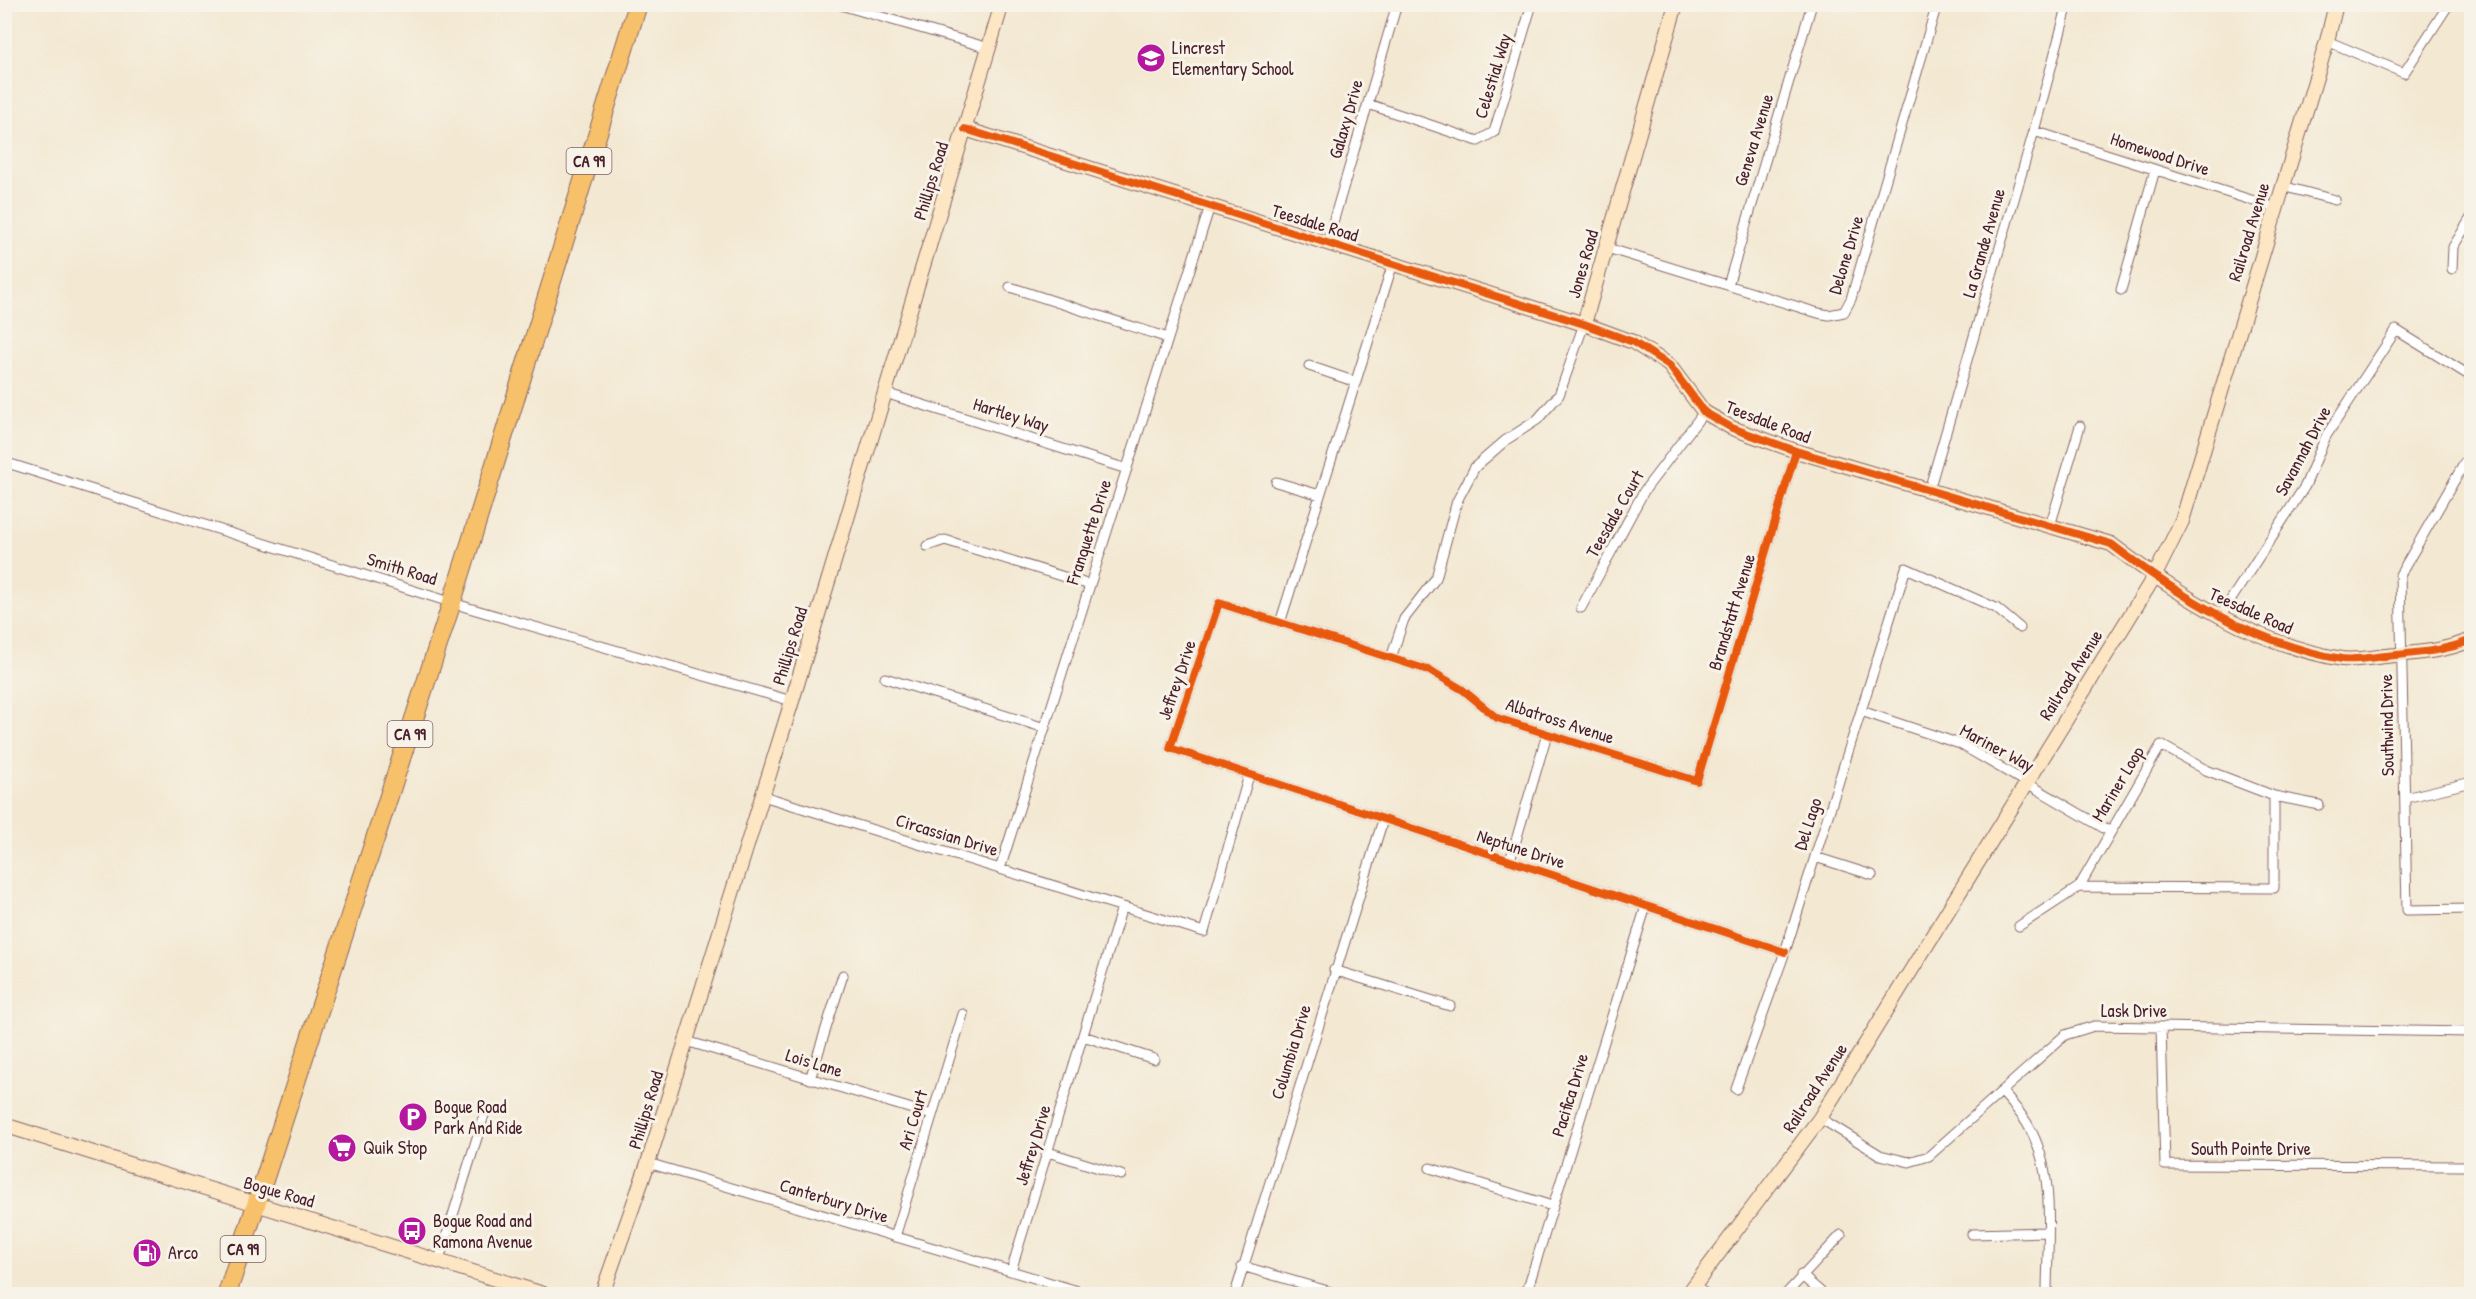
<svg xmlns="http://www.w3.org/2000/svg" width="2476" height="1299" viewBox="0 0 2476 1299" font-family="'Patrick Hand',sans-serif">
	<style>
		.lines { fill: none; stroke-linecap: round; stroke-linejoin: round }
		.street-casing { stroke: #856565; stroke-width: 11 }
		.secondary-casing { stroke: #856565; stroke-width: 16 }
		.highway-casing { stroke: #856565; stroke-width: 20 }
		.street { stroke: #fff; stroke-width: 9 }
		.secondary { stroke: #fce6c4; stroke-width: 14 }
		.highway { stroke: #f7c06b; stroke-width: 18 }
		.cycleway-casing { stroke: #f7f3e8; stroke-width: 11 }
		.cycleway { stroke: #e8590c; stroke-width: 8 }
		.labels { text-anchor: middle; stroke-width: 6; stroke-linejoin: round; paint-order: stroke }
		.shield { fill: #f7f3e8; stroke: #7e5f64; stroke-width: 1.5 }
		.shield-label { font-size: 16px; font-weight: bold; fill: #4a1f2b }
		.poi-label { font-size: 18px; fill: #4a1f2b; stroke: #f7f3e8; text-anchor: start }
		.street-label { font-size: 18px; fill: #4a1f2b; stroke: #f7f3e8 }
	</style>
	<rect width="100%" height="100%" fill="#f7f3e8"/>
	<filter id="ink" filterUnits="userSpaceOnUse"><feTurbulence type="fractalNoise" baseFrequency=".0167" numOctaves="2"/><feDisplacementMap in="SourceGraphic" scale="12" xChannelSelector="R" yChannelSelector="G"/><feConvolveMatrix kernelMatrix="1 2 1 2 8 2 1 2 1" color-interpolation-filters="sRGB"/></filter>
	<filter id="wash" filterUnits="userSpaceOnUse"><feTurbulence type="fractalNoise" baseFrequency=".008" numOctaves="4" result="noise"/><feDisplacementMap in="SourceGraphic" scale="24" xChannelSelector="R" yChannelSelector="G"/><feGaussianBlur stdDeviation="1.35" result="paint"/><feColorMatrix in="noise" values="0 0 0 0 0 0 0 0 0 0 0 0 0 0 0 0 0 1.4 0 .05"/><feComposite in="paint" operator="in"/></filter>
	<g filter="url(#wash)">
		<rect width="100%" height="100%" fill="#f3e8d2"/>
	</g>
	<g filter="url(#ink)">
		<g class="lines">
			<!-- street casing -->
			<g class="street-casing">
				<path id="street" d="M837,4L989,48
					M2327,41L2404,73L2449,4
					M1368,104L1478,141L1494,132L1532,4
					M2034,131L2276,208
					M2282,186L2335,200
					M1327,243L1397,4
					M1607,248L1818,313L1829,315L1844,312L1851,299L1937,4
					M2452,269L2453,247L2472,216
					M1728,285L1812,4
					M1010,287L1168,338
					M2121,290L2155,170
					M1309,366L1356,382
					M885,393L1127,469
					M2472,450L2400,575L2407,910L2472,909
					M4,462L469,608L792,701
					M1276,482L1320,495
					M1929,490L2034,131L2068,4
					M2050,526L2080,426
					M927,546L945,540L1090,585
					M1581,608L1644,491L1704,412
					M2219,618L2305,486L2326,436L2396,330L2472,377
					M1280,623L1393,263
					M1391,658L1404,619L1436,578L1457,501L1475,467L1506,440L1537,420L1559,395L1584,324
					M885,678L1045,728
					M1861,711L1960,744L2109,831
					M763,796L1204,932L1249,775
					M2274,796L2319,805
					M2405,798L2472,782
					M1815,857L1872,875
					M1510,861L1547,734
					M1000,869L1210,206
					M2019,926L2079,887L2274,888V796L2206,770L2161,745L2079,887
					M1785,952L1170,748L1219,603L1431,671L1463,690L1497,718L1697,781L1796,451
					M1334,970L1450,1006
					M2161,1027L2165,1165L2471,1166L2472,1164
					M1083,1036L1154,1059
					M686,1041L932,1115
					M810,1079L843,975
					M1736,1089L1785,952L1906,568L1996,608L2020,628
					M2002,1092C2011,1102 2021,1113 2028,1125C2057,1174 2047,1239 2047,1294
					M1820,1118L1880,1155L1909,1162L1929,1156L2065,1035L2094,1026L2472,1032
					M1048,1152L1121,1175
					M648,1163L1088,1294
					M1430,1168L1552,1206
					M1972,1234L2047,1232
					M895,1237L963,1014
					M439,1260L485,1112
					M1242,1266L1338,1294
					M1011,1271L1122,907
					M1801,1275L1823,1294
					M1694,1286L1706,1294
					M1235,1294L1383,820
					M1526,1294L1646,906
					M1786,1294L1841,1235"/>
			</g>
			<!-- secondary casing -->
			<g class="secondary-casing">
				<path id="secondary" d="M965,129L1584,324L1633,342L1669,365L1704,412L1732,428L1796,451L2111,544C2180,597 2255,644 2342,659C2358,661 2379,656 2396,655C2425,652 2444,651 2472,640
					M1584,324L1676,4
					M4,1125L543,1294
					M602,1294L648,1163L792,701L1002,4
					M1688,1294L1820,1118L2154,577L2182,521L2327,41L2336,4"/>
			</g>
			<!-- highway casing -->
			<g class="highway-casing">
				<path id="highway" d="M227,1294L452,602L638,4"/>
			</g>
			<!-- street -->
			<use href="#street" class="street"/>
			<!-- secondary -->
			<use href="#secondary" class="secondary"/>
			<!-- highway -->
			<use href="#highway" class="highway"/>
			<!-- cycleway casing -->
			<g class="cycleway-casing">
				<path id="cycleway" d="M965,129L1584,324L1633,342L1669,365L1704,412L1732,428L1796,451L2111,544C2180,597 2255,644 2342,659C2358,661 2379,656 2396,655C2425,652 2444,651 2472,640
					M1785,952L1170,748L1219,603L1431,671L1463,690L1497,718L1697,781L1796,451"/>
			</g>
			<!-- cycleway -->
			<use href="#cycleway" class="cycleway"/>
		</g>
	</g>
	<!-- icons -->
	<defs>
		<g id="school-disc" transform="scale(1.5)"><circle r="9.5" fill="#b5179e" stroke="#f7f3e8"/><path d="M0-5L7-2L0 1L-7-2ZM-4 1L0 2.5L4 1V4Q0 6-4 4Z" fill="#fff"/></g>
		<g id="parking-disc" transform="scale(1.5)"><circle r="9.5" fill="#b5179e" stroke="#f7f3e8"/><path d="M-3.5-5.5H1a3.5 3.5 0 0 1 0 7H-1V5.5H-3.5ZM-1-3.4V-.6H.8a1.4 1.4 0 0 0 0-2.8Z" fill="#fff"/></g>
		<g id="supermarket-disc" transform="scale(1.5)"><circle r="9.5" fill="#b5179e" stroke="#f7f3e8"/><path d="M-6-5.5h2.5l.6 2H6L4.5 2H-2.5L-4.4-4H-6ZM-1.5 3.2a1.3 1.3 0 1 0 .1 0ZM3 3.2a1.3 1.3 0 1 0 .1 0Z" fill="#fff"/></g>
		<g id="bus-disc" transform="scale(1.5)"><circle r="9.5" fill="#b5179e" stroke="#f7f3e8"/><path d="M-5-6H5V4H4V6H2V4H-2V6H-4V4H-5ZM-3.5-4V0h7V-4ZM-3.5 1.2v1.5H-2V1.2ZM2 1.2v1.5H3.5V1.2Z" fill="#fff"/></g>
		<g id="fuel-disc" transform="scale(1.5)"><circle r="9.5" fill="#b5179e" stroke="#f7f3e8"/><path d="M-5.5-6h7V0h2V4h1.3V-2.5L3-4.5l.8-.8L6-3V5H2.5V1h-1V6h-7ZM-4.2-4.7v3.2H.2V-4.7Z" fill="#fff"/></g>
	</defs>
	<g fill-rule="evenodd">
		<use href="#school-disc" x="1151" y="58"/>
		<use href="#parking-disc" x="413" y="1117"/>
		<use href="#supermarket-disc" x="342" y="1148"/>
		<use href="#bus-disc" x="412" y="1231"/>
		<use href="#fuel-disc" x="147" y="1253"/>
	</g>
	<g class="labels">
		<!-- shield labels -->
		<g class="shield">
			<rect x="566.5" y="148" width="45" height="26" rx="4.5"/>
			<rect x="387.5" y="721" width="45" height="26" rx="4.5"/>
			<rect x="220.5" y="1236" width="45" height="26" rx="4.5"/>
		</g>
		<g class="shield-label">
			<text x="589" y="167">CA 99</text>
			<text x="410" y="740">CA 99</text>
			<text x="243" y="1255">CA 99</text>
		</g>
		<!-- poi labels -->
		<g class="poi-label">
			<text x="1172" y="54">Lincrest<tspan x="1172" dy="21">Elementary School</tspan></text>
			<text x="434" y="1113">Bogue Road<tspan x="434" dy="21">Park And Ride</tspan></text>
			<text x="363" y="1154">Quik Stop</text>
			<text x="433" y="1227">Bogue Road and<tspan x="433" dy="21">Ramona Avenue</tspan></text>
			<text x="168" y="1259">Arco</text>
		</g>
		<!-- street labels -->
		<g class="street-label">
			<text transform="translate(1493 76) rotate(-73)" y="6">Celestial Way</text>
			<text transform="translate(1346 119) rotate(-74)" y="6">Galaxy Drive</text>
			<text transform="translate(1754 140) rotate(-73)" y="6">Geneva Avenue</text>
			<text transform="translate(2160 154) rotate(18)" y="6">Homewood Drive</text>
			<text transform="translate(931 181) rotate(-73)" y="6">Phillips Road</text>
			<text transform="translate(1315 223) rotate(17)" y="6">Teesdale Road</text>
			<text transform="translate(2249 232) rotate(-73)" y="6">Railroad Avenue</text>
			<text transform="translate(1984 243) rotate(-74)" y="6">La Grande Avenue</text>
			<text transform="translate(1846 255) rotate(-73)" y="6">Delone Drive</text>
			<text transform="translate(1583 264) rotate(-74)" y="6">Jones Road</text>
			<text transform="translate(1011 415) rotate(17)" y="6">Hartley Way</text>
			<text transform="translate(1768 422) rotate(21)" y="6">Teesdale Road</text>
			<text transform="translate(2303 451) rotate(-62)" y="6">Savannah Drive</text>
			<text transform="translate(1615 514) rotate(-60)" y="6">Teesdale Court</text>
			<text transform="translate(1089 532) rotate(-72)" y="6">Franquette Drive</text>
			<text transform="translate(402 569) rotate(17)" y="6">Smith Road</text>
			<text transform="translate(2251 611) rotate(24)" y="6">Teesdale Road</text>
			<text transform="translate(1732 612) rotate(-73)" y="6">Brandstatt Avenue</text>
			<text transform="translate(790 646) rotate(-73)" y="6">Phillips Road</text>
			<text transform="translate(2071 675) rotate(-58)" y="6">Railroad Avenue</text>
			<text transform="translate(1177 680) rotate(-71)" y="6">Jeffrey Drive</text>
			<text transform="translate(1560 721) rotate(18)" y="6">Albatross Avenue</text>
			<text transform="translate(2387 725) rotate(-91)" y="6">Southwind Drive</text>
			<text transform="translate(1997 748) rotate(28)" y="6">Mariner Way</text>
			<text transform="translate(2118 784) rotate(-59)" y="6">Mariner Loop</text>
			<text transform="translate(1808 824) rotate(-72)" y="6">Del Lago</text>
			<text transform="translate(947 835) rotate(17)" y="6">Circassian Drive</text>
			<text transform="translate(1521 849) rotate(18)" y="6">Neptune Drive</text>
			<text x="2134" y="1017">Lask Drive</text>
			<text transform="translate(1291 1052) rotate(-73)" y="6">Columbia Drive</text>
			<text transform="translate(814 1063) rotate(17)" y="6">Lois Lane</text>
			<text transform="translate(1815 1088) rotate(-57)" y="6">Railroad Avenue</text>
			<text transform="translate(1570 1095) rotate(-73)" y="6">Pacifica Drive</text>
			<text transform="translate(646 1110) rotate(-73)" y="6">Phillips Road</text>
			<text transform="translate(913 1120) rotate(-73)" y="6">Ari Court</text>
			<text transform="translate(1033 1145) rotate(-73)" y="6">Jeffrey Drive</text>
			<text x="2251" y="1155">South Pointe Drive</text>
			<text transform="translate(279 1192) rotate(16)" y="6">Bogue Road</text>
			<text transform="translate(834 1201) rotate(17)" y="6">Canterbury Drive</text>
		</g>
	</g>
	<!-- margin -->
	<rect width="2476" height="1299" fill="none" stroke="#f7f3e8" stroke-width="24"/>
</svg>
